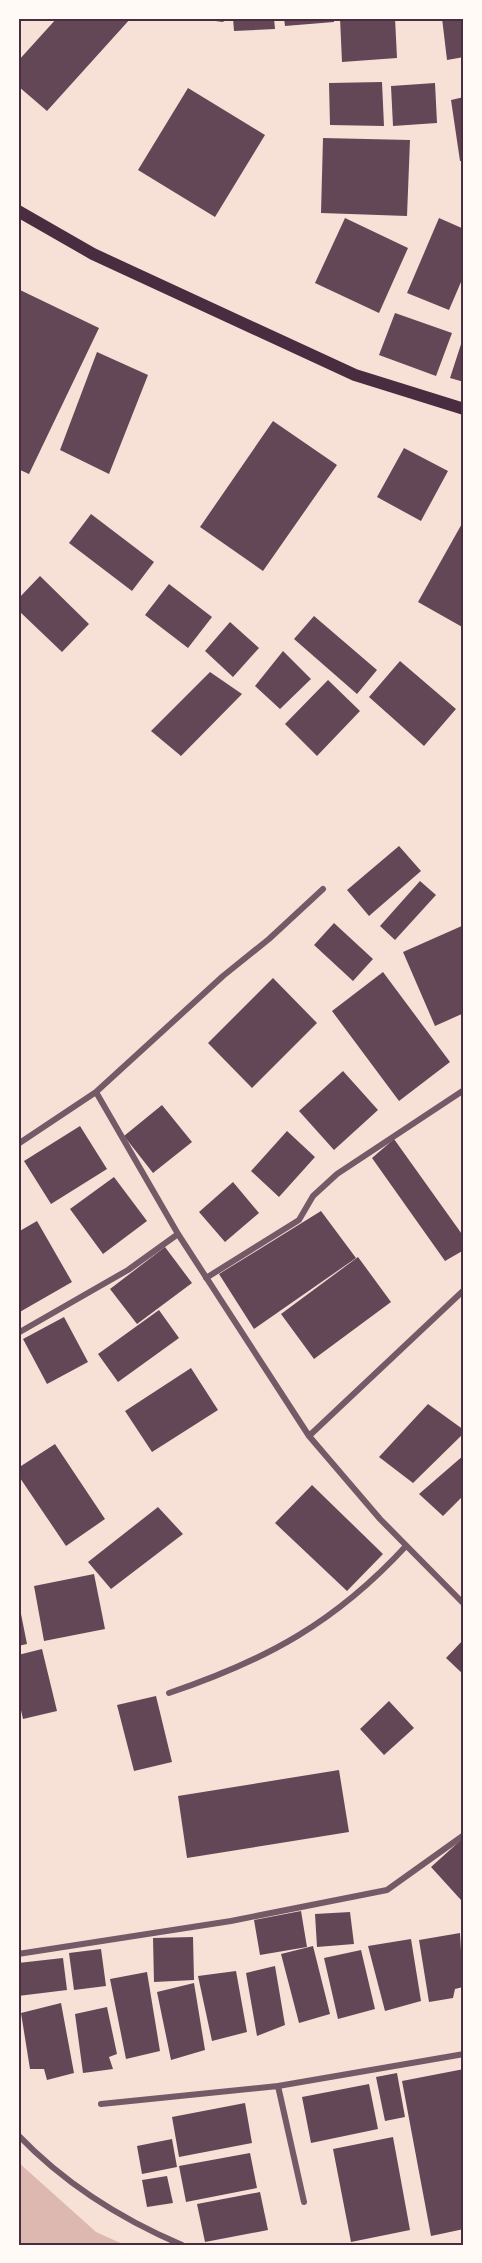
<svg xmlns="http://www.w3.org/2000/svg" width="482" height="2263" viewBox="0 0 482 2263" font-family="Lato,sans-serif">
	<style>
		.water { fill: #dcb8b0 }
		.building { fill: #644757 }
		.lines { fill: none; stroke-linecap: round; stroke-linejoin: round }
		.minor { stroke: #755966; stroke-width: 6 }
		.secondary { stroke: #4a2c40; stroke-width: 12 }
		.neatline { fill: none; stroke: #4a2c40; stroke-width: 2 }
	</style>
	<rect width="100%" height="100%" fill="#f7e1d7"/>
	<!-- water -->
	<path class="water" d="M18,2162L96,2232L125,2245H18Z"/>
	<!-- building -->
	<path class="building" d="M57,18H131L47,111L18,86V61Z
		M233,18H274L275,29L234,31Z
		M284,18H334V22L285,26Z
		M340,18H395L397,58L342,62Z
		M442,18H464V57L447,60Z
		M382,82L384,126L330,125L329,83Z
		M435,83L437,123L393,126L391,86Z
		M188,88L265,135L215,217L138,170Z
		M464,97V161H460L451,100Z
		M323,138L410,140L407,216L321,213Z
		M345,218L408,248L379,313L315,283Z
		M439,218L464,229V275L449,310L407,293Z
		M18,289L99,328L29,474L18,469Z
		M395,313L452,333L436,376L379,355Z
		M464,335V382L450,378Z
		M97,352L148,375L109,474L60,450Z
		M273,421L337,465L263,571L200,527Z
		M404,448L448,471L421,521L377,497Z
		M91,514L154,562L132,591L69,543Z
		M464,520V628L418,602Z
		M40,576L89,624L62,652L18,610V599Z
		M169,584L212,617L188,648L145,615Z
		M314,616L377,670L357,694L294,639Z
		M230,622L259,648L233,677L205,651Z
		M283,651L311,679L280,709L255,686Z
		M400,661L456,709L424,746L369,697Z
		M210,672L242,694L181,756L151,731Z
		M328,680L360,711L317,756L285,724Z
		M399,846L421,871L369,916L347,890Z
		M420,881L436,895L395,940L380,926Z
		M334,923L373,959L353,981L314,945Z
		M464,925V1013L435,1026L403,952Z
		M383,972L450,1062L399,1101L332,1011Z
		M273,978L317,1023L252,1088L208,1043Z
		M343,1071L378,1110L334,1150L299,1111Z
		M162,1105L192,1142L153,1173L124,1136Z
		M80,1126L107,1169L51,1204L24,1161Z
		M287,1131L315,1157L279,1197L251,1171Z
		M394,1139L464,1237V1250L445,1261L372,1158Z
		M114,1177L147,1221L103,1254L70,1209Z
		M233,1182L259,1213L225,1242L199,1212Z
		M321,1211L356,1258L254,1329L219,1274Z
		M37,1221L72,1282L18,1313V1232Z
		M165,1247L192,1283L137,1324L110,1289Z
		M358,1257L391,1302L314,1359L281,1314Z
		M159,1310L179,1338L118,1382L98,1354Z
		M64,1317L88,1362L47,1384L23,1339Z
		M191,1368L218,1410L152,1452L125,1411Z
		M428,1404L464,1430V1433L413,1483L379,1457Z
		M55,1444L105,1519L66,1546L18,1475V1468Z
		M464,1455V1495L443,1516L419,1494Z
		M312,1485L383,1554L347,1591L275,1523Z
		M158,1507L183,1534L111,1589L88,1562Z
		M94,1574L105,1629L44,1641L34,1586Z
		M18,1599L27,1644L18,1646Z
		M464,1639V1675L446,1658Z
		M42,1649L57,1711L23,1719L18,1697V1655Z
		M156,1696L172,1762L134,1771L117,1705Z
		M389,1701L414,1728L384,1755L360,1729Z
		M339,1770L349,1832L187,1858L178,1796Z
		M461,1840L464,1843V1897L461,1900L431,1867Z
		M301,1911L307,1947L260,1955L254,1920Z
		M350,1912L354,1944L317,1947L315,1914Z
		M460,1933L463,1987L455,1989L453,1998L429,2002L419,1940Z
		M193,1937L194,1980L154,1982L153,1938Z
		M411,1939L421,2001L385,2011L368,1946Z
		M313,1946L330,2014L299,2023L281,1954Z
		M101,1949L106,1986L74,1990L69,1953Z
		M361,1950L375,2009L338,2019L324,1958Z
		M63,1958L67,1990L18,1996V1963Z
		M275,1966L285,2025L257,2036L246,1973Z
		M236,1971L247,2032L212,2041L198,1976Z
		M147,1972L160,2051L126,2059L110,1979Z
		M194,1983L205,2050L171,2060L157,1992Z
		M61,2003L74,2073L47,2080L44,2069H30L21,2013Z
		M107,2007L117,2054L109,2057L113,2069L83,2073L75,2014Z
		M464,2069V2229L431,2236L402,2081Z
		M397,2073L405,2117L385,2121L376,2077Z
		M369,2084L378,2129L311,2143L302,2097Z
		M245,2103L252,2143L179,2157L172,2117Z
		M393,2137L410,2230L351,2242L333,2149Z
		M172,2139L177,2167L142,2174L137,2146Z
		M250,2153L257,2188L186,2202L179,2166Z
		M167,2176L173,2203L147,2207L142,2180Z
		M260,2192L268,2230L205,2242L197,2204Z"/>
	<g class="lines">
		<!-- minor -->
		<path class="minor" d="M216,18L222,19
			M96,1092L178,1234L309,1436L380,1519L464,1604
			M18,1144L96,1092L223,976L269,939L323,889
			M206,1278L299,1220L313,1196L337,1174L464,1090
			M18,1333L128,1270L178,1234
			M309,1436L464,1290
			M169,1693C267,1660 336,1622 406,1546
			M18,1954L231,1921L387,1890L464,1835
			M278,2086L304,2202
			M101,2104L278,2086L464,2054
			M18,2135C63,2182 121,2219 182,2245"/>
		<!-- secondary -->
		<path class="secondary" d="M18,211L93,254L355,375L464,409"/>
	</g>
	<!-- border -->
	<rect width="482" height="2263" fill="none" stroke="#fffaf5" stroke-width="39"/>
	<rect x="20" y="20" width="442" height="2224" class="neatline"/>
</svg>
